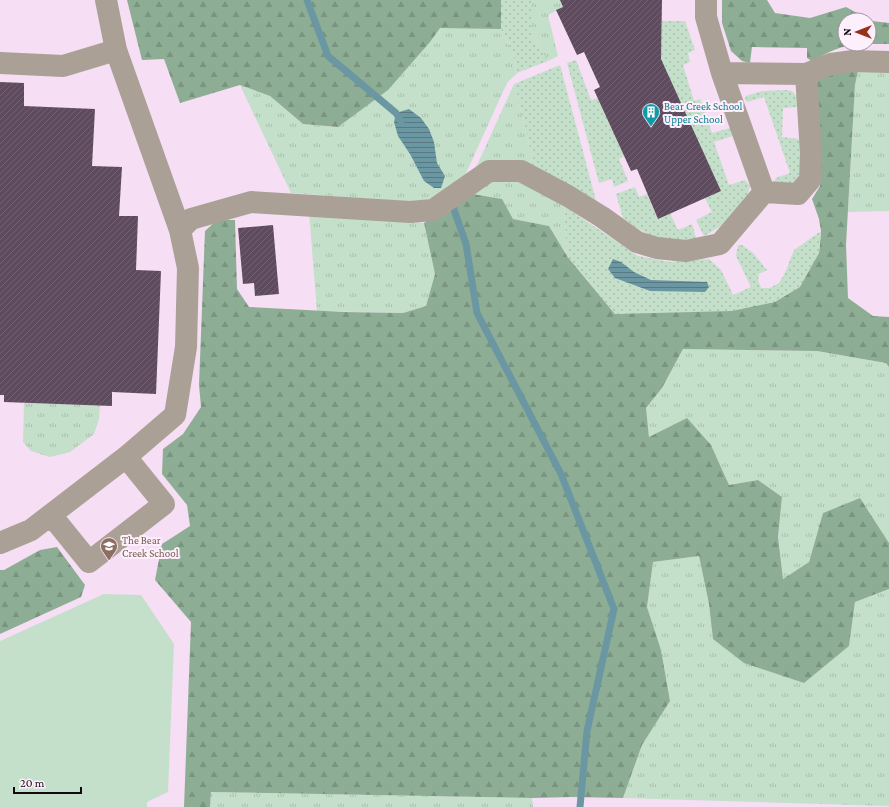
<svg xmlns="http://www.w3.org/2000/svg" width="889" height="807" viewBox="0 0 889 807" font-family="'Crimson Pro',serif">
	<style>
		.grass { fill: url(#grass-tufts) }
		.forest { fill: url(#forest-firs) }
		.garden { fill: url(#garden-dots) }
		.pitch { fill: #c4e0ca }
		.water { fill: url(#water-rules) }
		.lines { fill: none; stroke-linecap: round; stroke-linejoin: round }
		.stream { stroke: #6b97a3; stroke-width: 7 }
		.building { fill: url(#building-hatch) }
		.minor { stroke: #aaa096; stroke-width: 22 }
		.labels { text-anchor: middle; stroke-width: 4; stroke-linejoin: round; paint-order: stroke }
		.culture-label { font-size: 11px; fill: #0d838f; stroke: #feeffc; text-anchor: start }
		.education-label { font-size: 11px; fill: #785e54; stroke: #feeffc; text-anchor: start }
	</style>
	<defs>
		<pattern id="grass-tufts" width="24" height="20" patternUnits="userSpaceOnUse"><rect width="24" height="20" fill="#c4e0ca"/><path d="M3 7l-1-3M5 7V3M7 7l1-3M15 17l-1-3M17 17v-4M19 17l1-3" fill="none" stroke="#a7bfac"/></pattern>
		<pattern id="forest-firs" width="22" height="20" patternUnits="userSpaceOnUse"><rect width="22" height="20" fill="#8dae95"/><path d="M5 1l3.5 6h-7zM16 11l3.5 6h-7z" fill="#79947f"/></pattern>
		<pattern id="garden-dots" width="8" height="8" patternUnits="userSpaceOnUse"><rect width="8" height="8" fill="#c4e0ca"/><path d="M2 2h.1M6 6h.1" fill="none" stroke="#a7bfac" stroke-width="1.8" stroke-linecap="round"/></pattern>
		<pattern id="water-rules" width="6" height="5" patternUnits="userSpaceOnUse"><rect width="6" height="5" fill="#6b97a3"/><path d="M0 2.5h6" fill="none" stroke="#577983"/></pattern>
		<pattern id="building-hatch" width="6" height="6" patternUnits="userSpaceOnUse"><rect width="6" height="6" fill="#5f4b5e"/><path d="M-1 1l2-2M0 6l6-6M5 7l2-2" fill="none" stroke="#716070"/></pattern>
	</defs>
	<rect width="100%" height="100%" fill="#f6def4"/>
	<!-- grass -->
	<path class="grass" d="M531,0H560L563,7L548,15L558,56L548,61L531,35Z
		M440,27L501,29L513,53L517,73L507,83L462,182L441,194L424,201L425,203L291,193L240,85L270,96L303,124L338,127Z
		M858,70L889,71V211L848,212L855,85Z
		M514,84L535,168L473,174Z
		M500,177L519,180L564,206L567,256L549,226L513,219L466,193Z
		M309,212L424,223L435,274L426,306L403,313L317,311Z
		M683,349L817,351L886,363L889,367V543L860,498L823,513L809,562L783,579L778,537L782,497L758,480L729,485L711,445L649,437L646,408L662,388Z
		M24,403L100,405L99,419L94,434L70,452L50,457L31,451L23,442Z
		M699,556L709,604L713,639L849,646L855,602L889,589V806L623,798L642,745L670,701L661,650L647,607L653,562Z
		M211,792L532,798L533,807H210Z"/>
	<!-- forest -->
	<path class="forest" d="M127,0H501V29L440,28L430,42L388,90L338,127L303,124L270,96L240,85L180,103L164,59L142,60Z
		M722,0H767L775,13L810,18L846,7L872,21L889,23V44H866H869V20H845V44H855C839,47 826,52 813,62L807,58V48L752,47L750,63L742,61L731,51L722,23Z
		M858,70L855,85L846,245L848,298L873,316L889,317V367L886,363L817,351L683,349L662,388L646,408L649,437L687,418L711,445L729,485L758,480L782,497L778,537L783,579L809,562L823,513L860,498L889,543V589L855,602L849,646L804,683L744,663L713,639L709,604L699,556L653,562L647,607L661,650L670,701L642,745L623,798L572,797L532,798L211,792L210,807H184L191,622L155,580L162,544L190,526L187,505L162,474L163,449L183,434L201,407L199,385L205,231L217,220H235L237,289L249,307L344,312L403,313L426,306L435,274L424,223L466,193L502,199L513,219L549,226L567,256L615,314L775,302L819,253L821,231L819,219L812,199L820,186L821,172L814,83L823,72Z
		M57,547L85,585L81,597L0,634V570H4L40,550Z"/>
	<!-- garden -->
	<path class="garden" d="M501,0H531V35L548,61L517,73L513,53L501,29Z
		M662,21H685L695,50L688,53L690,62L683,65L694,101L700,99L712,133L730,128L733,136L714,142L729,185L745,180L750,186L748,194L721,226L704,236L696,220L712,212L705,198L655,46L661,45Z
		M576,60L591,100L598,98L624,156L619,159L628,181L614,187L612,179L599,183L567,63Z
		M560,65L598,208L535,168L514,84Z
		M786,90L792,91L799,99V107L783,108L782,137L798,139L800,141L801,165L798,178L789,186L774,182L776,178L790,173L764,97L747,102L745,99L746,96L762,91Z
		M635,187L639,197L647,194L658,219L670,213L678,230L692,224L696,238L681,241L659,240L635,227L623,218L616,194Z
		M564,206L638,256L670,262L709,259L721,270L733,295L751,287L736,256L738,245H742L753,253L767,270L759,274L758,280L761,288H770L779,283L785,273L794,250L821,231L819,253L800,287L775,302L732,311L615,314L567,256Z"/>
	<!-- pitch -->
	<path class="pitch" d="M104,594L141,595L174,644L168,792L147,802V807H0V641Z"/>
	<!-- water -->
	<path class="water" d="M409,109L421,118L429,129L434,142L437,163L445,176L441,188H434L424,181L410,154L398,136L394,122L396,113Z
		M613,259L621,262L634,272L651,280L707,282L709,287L705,292L650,291L615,278L608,269Z"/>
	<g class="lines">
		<!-- stream -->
		<path class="stream" d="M307,0L328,56L396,113L401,121
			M452,204L466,244L477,313L561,474L614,609L587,731L580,807"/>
	</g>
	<!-- building -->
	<path class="building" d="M560,0H662L661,59L721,191L658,219L637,169L631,171L594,90L600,87L584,52L577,55L556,10L563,7Z
		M0,82L24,83V106L95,109L92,166L122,167L119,216H138L136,270L161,271L156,394L112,392V406L4,402V395H0Z
		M273,225L279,294L255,296L254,283L243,284L238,228Z"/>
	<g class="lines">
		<!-- minor -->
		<path class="minor" d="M106,0L116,50L180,230L188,268L186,347L175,415L126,457
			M0,63L63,66L116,50
			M722,73L806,74L811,153L810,180L798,194L764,192
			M806,74L831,64L853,61L889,62
			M180,230L191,219L251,202L410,212L433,210L489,171H521L568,196L602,217L637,242L657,248L686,251L720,244L764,192L722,73L706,17V0
			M0,543L31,530L126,457L164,504L89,562L51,515"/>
	</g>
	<!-- icons -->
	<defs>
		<g id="building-pin" transform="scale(0.9)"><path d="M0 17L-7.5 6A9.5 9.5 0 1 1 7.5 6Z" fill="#0f9aa8" stroke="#feeffc"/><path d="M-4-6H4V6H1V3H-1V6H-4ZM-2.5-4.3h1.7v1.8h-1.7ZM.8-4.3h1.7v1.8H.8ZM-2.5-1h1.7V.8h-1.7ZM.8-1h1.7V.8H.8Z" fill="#fff"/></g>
		<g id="school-pin" transform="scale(0.9)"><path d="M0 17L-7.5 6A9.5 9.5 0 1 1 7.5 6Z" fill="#8d6e63" stroke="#feeffc"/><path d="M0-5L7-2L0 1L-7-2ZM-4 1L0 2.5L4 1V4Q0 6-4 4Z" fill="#fff"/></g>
	</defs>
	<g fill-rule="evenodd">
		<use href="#building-pin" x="651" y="112"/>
		<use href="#school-pin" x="109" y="546"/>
	</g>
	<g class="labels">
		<!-- culture labels -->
		<g class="culture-label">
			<text x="664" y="110">Bear Creek School<tspan x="664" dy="13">Upper School</tspan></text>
		</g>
		<!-- education labels -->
		<g class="education-label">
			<text x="122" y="544">The Bear<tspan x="122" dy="13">Creek School</tspan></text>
		</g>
	</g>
	<!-- north arrow -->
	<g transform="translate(857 32) rotate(270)"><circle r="19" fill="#feeffc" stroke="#a0939e"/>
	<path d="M0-3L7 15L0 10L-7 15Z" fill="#99301b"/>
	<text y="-6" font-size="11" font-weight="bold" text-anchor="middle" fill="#120a12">N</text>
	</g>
	<!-- scale -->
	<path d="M14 787v6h67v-6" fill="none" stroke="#120a12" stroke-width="2"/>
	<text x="20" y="787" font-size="12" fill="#120a12" stroke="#feeffc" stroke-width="3" paint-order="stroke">20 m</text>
</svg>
